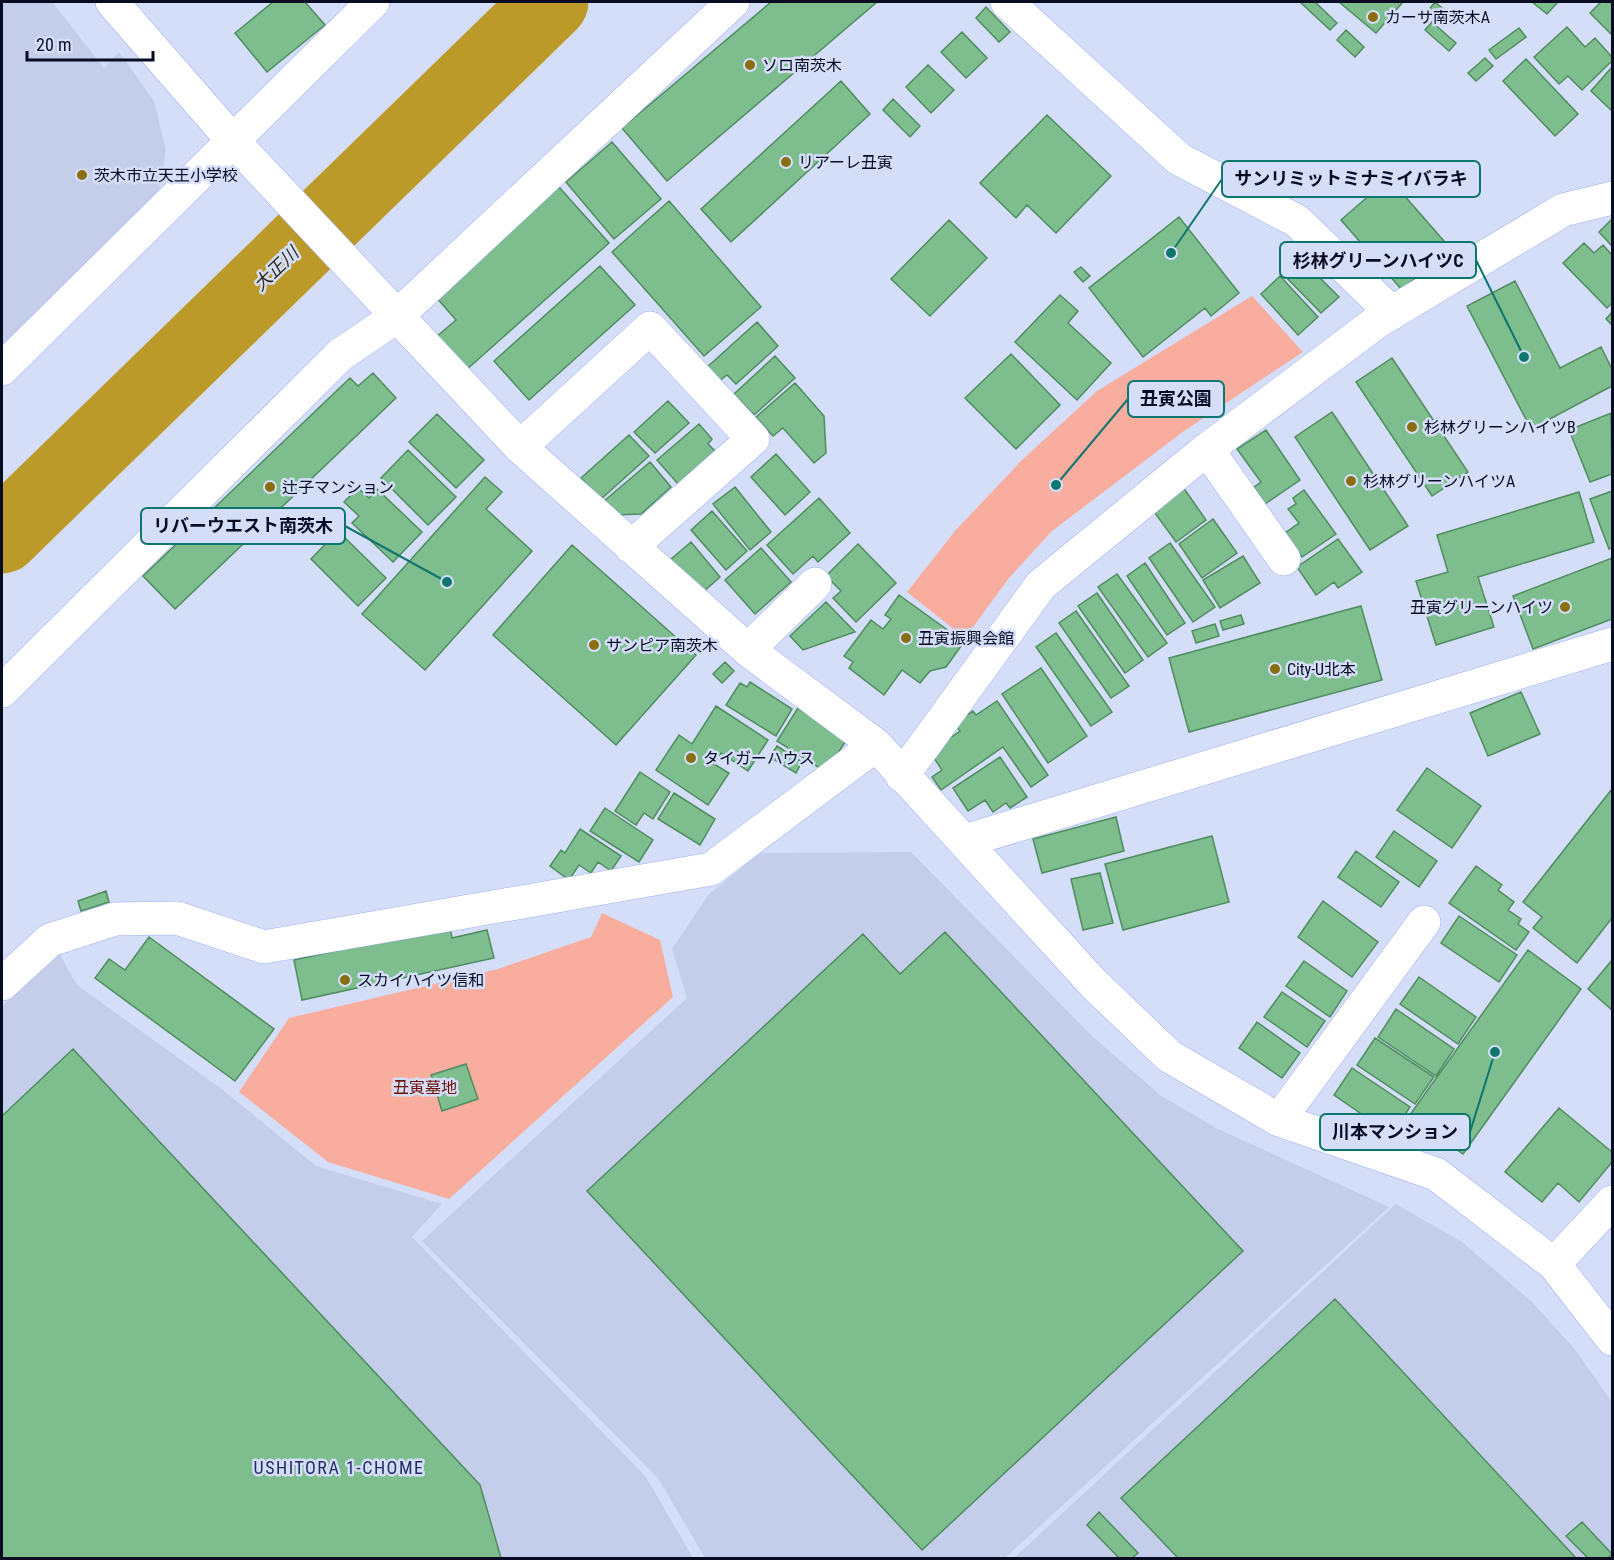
<svg xmlns="http://www.w3.org/2000/svg" width="1614" height="1560" viewBox="0 0 1614 1560" font-family="'Roboto Condensed','Noto Sans JP',sans-serif">
	<style>
		.built { fill: #c4ceeb }
		.green { fill: #f8ad9e }
		.lines { fill: none; stroke-linecap: round; stroke-linejoin: round }
		.river { stroke: #bc9a29; stroke-width: 75 }
		.building { fill: #7ebd8d; stroke: #4f8c5f; stroke-width: 1.5 }
		.minor-casing { stroke: #9aaeee; stroke-width: 34 }
		.minor { stroke: #fff; stroke-width: 33 }
		.poi-dot { fill: #896e0f; stroke: #d5def9; stroke-width: 2 }
		.labels { text-anchor: middle; stroke-width: 5; stroke-linejoin: round; paint-order: stroke }
		.poi-label { font-size: 16px; fill: #070c22; stroke: #d5def9; text-anchor: start }
		.park-label { font-size: 16px; fill: #6d0f05; stroke: #d5def9 }
		.water-label { font-size: 18px; font-style: italic; fill: #302917; stroke: #d5def9 }
		.neighbourhood-label { font-size: 18px; letter-spacing: 1.5px; fill: #222d63; stroke: #d5def9 }
		.leader { fill: none; stroke: #0f766e; stroke-width: 2 }
		.callout-dot { fill: #0f766e; stroke: #d5def9; stroke-width: 2 }
		.callout { fill: #d5def9; stroke: #0f766e; stroke-width: 2 }
		.callout-label { font-size: 18px; text-anchor: middle; font-weight: bold; fill: #070c22 }
	</style>
	<rect width="100%" height="100%" fill="#d5def9"/>
	<!-- built -->
	<path class="built" d="M2,2H52L104,68L119,52L154,101L166,150L158,200L2,353Z
		M911,852L1092,1036L1160,1095L1216,1128L1389,1207L1005,1558H705L658,1478L422,1241L687,998L672,949L708,895L760,853Z
		M58,951L77,985L223,1090L316,1166L442,1204L412,1237L646,1477L693,1558H2V1006Z
		M1396,1204L1462,1242L1531,1301L1573,1347L1612,1402V1558H1014Z"/>
	<!-- green -->
	<path class="green" d="M1252,296L1303,352L1184,431L1052,531L1009,578L965,638L907,592L955,531L1022,460L1097,391Z
		M602,913L660,940L673,997L449,1199L328,1162L239,1092L289,1018L498,969L591,937Z"/>
	<g class="lines">
		<!-- river -->
		<path class="river" d="M2,536L551,2"/>
	</g>
	<!-- building -->
	<path class="building" d="M273,2H305L325,25L267,72L235,33Z
		M771,2H877L667,181L622,128Z
		M1300,2H1315L1337,23L1330,30Z
		M1339,2H1403L1376,33Z
		M1435,2L1446,11L1437,21L1427,12Z
		M1532,2H1558L1547,14Z
		M1601,2H1612V35L1590,13Z
		M986,7L1010,32L999,42L976,18Z
		M1432,22L1456,43L1449,51L1425,30Z
		M1567,27L1585,47L1595,38L1612,57V61L1582,90L1568,76L1559,84L1534,57Z
		M1519,28L1526,37L1496,59L1489,50Z
		M1346,30L1364,47L1355,57L1337,40Z
		M962,32L987,58L966,78L941,52Z
		M1485,58L1493,66L1476,81L1468,73Z
		M1526,59L1578,114L1555,136L1503,81Z
		M928,65L954,90L931,113L906,87Z
		M1612,67V111L1591,91Z
		M841,81L870,114L731,242L701,209Z
		M893,99L920,126L910,137L883,110Z
		M1047,115L1111,176L1056,233L1027,205L1016,218L980,183Z
		M612,142L661,199L614,239L566,182Z
		M1389,178L1450,248L1402,290L1341,220Z
		M559,187L609,243L465,371L435,338L456,320L436,297Z
		M669,201L761,307L704,356L612,252Z
		M1179,217L1239,293L1211,316L1205,308L1143,357L1089,288Z
		M1612,219V246L1599,232Z
		M949,220L987,258L930,316L891,279Z
		M1584,243L1594,253L1603,245L1612,255V303L1607,308L1563,263Z
		M1299,257L1339,297L1321,313L1282,273Z
		M600,266L635,305L529,400L494,361Z
		M1081,267L1090,276L1083,282L1074,272Z
		M1280,276L1318,317L1298,335L1261,294Z
		M1515,281L1560,368L1601,347L1612,369V386L1531,429L1467,306Z
		M1060,295L1078,311L1068,323L1111,363L1077,400L1015,342Z
		M1612,312V325L1606,319Z
		M757,322L778,346L736,384L727,375L718,382L705,369Z
		M1011,354L1060,405L1016,449L965,398Z
		M775,356L795,378L754,415L734,394Z
		M1392,358L1468,472L1432,496L1356,382Z
		M373,373L396,398L175,609L143,576L350,378L358,386Z
		M795,383L824,416L826,453L814,463L783,428L773,436L756,417Z
		M668,401L689,423L655,453L634,432Z
		M1332,412L1408,526L1370,550L1295,437Z
		M1611,413L1612,474L1590,482L1569,430Z
		M437,414L484,460L456,488L409,442Z
		M699,424L712,439L708,444L715,451L678,484L657,460Z
		M1266,430L1300,480L1265,504L1254,487L1261,482L1237,449Z
		M629,435L649,456L600,500L581,478Z
		M408,450L456,497L428,525L381,478Z
		M776,454L810,492L785,515L751,477Z
		M650,462L671,487L641,514L616,515L604,501Z
		M485,477L502,492L486,509L532,551L425,670L362,614Z
		M735,487L771,532L750,550L713,504Z
		M1183,487L1206,520L1176,542L1152,509Z
		M358,488L369,498L377,489L422,532L393,562L352,523L359,516L344,502Z
		M1304,490L1336,534L1302,557L1285,533L1299,523L1288,509L1296,504L1293,498Z
		M1612,491V547L1609,549L1590,499Z
		M1579,492L1594,542L1478,577L1494,627L1436,645L1416,581L1448,572L1437,535Z
		M819,498L850,533L818,562L813,556L793,574L767,545Z
		M712,511L747,551L726,570L691,530Z
		M1213,519L1237,553L1202,578L1179,544Z
		M338,531L386,578L358,606L311,559Z
		M1338,539L1362,572L1338,588L1334,582L1316,595L1297,567Z
		M691,542L720,577L701,594L671,559Z
		M1170,543L1215,607L1193,622L1149,558Z
		M858,544L896,583L856,622L833,598L841,591L826,576Z
		M572,545L696,655L616,745L493,635Z
		M761,548L791,582L755,614L725,580Z
		M1243,556L1260,583L1220,608L1203,580Z
		M1612,558V619L1533,649L1513,596Z
		M1145,563L1185,623L1167,635L1127,576Z
		M1117,574L1167,643L1148,657L1098,587Z
		M1097,593L1143,660L1125,673L1078,606Z
		M899,595L964,642L946,667L930,671L920,683L902,670L884,695L849,668L853,662L844,656L871,620L883,629L891,619L885,615Z
		M826,602L855,632L803,650L790,636Z
		M1361,606L1382,680L1189,732L1169,658Z
		M1076,611L1129,686L1111,698L1059,623Z
		M1241,615L1244,624L1223,630L1220,621Z
		M1215,624L1219,636L1196,643L1192,631Z
		M1056,633L1112,712L1091,726L1036,647Z
		M725,662L734,671L722,683L713,674Z
		M1041,668L1087,736L1048,763L1002,694Z
		M750,682L792,709L776,736L726,705L740,683L747,687Z
		M1521,692L1540,734L1488,756L1470,713Z
		M997,701L1048,775L1031,787L1003,747L941,790L932,777L942,770L930,752L960,731L954,723L973,711L976,715Z
		M716,706L768,740L748,771L721,753L714,764L729,773L708,805L656,770L679,735L692,744Z
		M798,708L847,739L826,772L777,741Z
		M777,746L802,762L796,773L770,757Z
		M1000,757L1027,797L1010,808L1006,803L993,812L985,800L968,811L953,788Z
		M1427,768L1481,806L1452,848L1397,810Z
		M640,772L670,792L653,819L644,813L636,825L615,811Z
		M1612,789V918L1577,963L1533,928L1542,917L1523,902Z
		M674,793L715,819L700,845L658,819Z
		M605,808L653,840L639,862L590,831Z
		M1116,817L1124,851L1042,873L1033,839Z
		M580,829L621,856L611,871L598,862L591,873L579,865L569,880L550,866L561,850L565,853Z
		M1394,831L1437,861L1419,887L1376,857Z
		M1212,836L1229,902L1123,930L1105,864Z
		M1356,851L1399,882L1381,907L1338,877Z
		M1476,866L1502,885L1498,890L1514,902L1508,910L1521,919L1518,924L1529,932L1516,950L1449,903Z
		M1100,873L1113,923L1083,930L1071,879Z
		M106,891L109,902L81,911L78,901Z
		M1323,901L1378,942L1352,977L1298,937Z
		M1459,916L1517,955L1499,982L1441,943Z
		M450,926L452,938L487,930L494,958L302,1000L294,960Z
		M945,932L1243,1251L922,1550L587,1191L863,934L900,974Z
		M149,937L274,1029L235,1081L95,978L109,959L125,970Z
		M1528,950L1581,989L1463,1154L1409,1116Z
		M1612,960V1010L1588,989Z
		M1304,961L1347,991L1330,1017L1286,986Z
		M1419,977L1476,1017L1458,1044L1400,1004Z
		M1282,992L1325,1021L1307,1047L1264,1017Z
		M1396,1009L1454,1049L1436,1076L1378,1037Z
		M1257,1022L1300,1053L1282,1078L1239,1048Z
		M1375,1038L1434,1077L1415,1104L1357,1065Z
		M73,1049L480,1485L501,1558H2V1116Z
		M466,1064L478,1099L442,1111L431,1075Z
		M1352,1068L1410,1107L1392,1135L1334,1095Z
		M1559,1108L1612,1152V1162L1579,1202L1558,1183L1542,1202L1505,1172Z
		M1335,1299L1576,1558H1178L1121,1498Z
		M1099,1512L1138,1553L1132,1558H1119L1087,1525Z
		M1582,1522L1612,1554L1608,1558H1588L1566,1536Z"/>
	<g class="lines">
		<!-- minor casing -->
		<g class="minor-casing">
			<path id="minor" d="M112,2L234,142L520,447L748,650L876,745L1093,983L1169,1056L1279,1120L1436,1174L1554,1264L1612,1339
				M1007,2L1179,159L1297,221L1392,313
				M2,369L373,2
				M520,447L650,328L753,439L631,547
				M1207,449L1284,559
				M748,650L815,584
				M2,691L340,355L396,317L733,2
				M902,776L1041,585L1201,454L1378,321L1563,210L1612,198
				M965,841L1612,644
				M2,984L50,940L115,919L177,918L264,947L711,869L876,745
				M1279,1120L1424,922
				M1554,1264L1612,1202"/>
		</g>
		<!-- minor -->
		<use href="#minor" class="minor"/>
	</g>
	<!-- markers -->
	<g class="poi-dot">
		<circle cx="1373" cy="17" r="6"/>
		<circle cx="750" cy="65" r="6"/>
		<circle cx="786" cy="162" r="6"/>
		<circle cx="82" cy="175" r="6"/>
		<circle cx="1412" cy="427" r="6"/>
		<circle cx="1351" cy="481" r="6"/>
		<circle cx="270" cy="487" r="6"/>
		<circle cx="1565" cy="607" r="6"/>
		<circle cx="906" cy="638" r="6"/>
		<circle cx="594" cy="645" r="6"/>
		<circle cx="1275" cy="669" r="6"/>
		<circle cx="691" cy="758" r="6"/>
		<circle cx="345" cy="980" r="6"/>
	</g>
	<g class="labels">
		<!-- poi labels -->
		<g class="poi-label">
			<text x="1385" y="23">カーサ南茨木A</text>
			<text x="762" y="71">ソロ南茨木</text>
			<text x="798" y="168">リアーレ丑寅</text>
			<text x="94" y="181">茨木市立天王小学校</text>
			<text x="1424" y="433">杉林グリーンハイツB</text>
			<text x="1363" y="487">杉林グリーンハイツA</text>
			<text x="282" y="493">辻子マンション</text>
			<text x="1553" y="613" text-anchor="end">丑寅グリーンハイツ</text>
			<text x="918" y="644">丑寅振興会館</text>
			<text x="606" y="651">サンピア南茨木</text>
			<text x="1287" y="675">City-U北本</text>
			<text x="703" y="764">タイガーハウス</text>
			<text x="357" y="986">スカイハイツ信和</text>
		</g>
		<!-- park labels -->
		<g class="park-label">
			<text x="425" y="1093">丑寅墓地</text>
		</g>
		<!-- water labels -->
		<g class="water-label">
			<text transform="translate(276 269) rotate(-44)" y="6">大正川</text>
		</g>
		<!-- neighbourhood labels -->
		<g class="neighbourhood-label">
			<text x="339" y="1474">USHITORA 1-CHOME</text>
		</g>
	</g>
	<!-- callouts -->
	<path class="leader" d="M1171 253L1222 179M1524 357L1476 260M1056 485L1128 399M447 582L345 526M1495 1052L1470 1132"/>
	<g class="callout-dot">
		<circle cx="1171" cy="253" r="6"/>
		<circle cx="1524" cy="357" r="6"/>
		<circle cx="1056" cy="485" r="6"/>
		<circle cx="447" cy="582" r="6"/>
		<circle cx="1495" cy="1052" r="6"/>
	</g>
	<g class="callout">
		<rect x="1222" y="161" width="258" height="36" rx="6"/>
		<rect x="1280" y="242" width="196" height="36" rx="6"/>
		<rect x="1128" y="381" width="96" height="36" rx="6"/>
		<rect x="141" y="508" width="204" height="36" rx="6"/>
		<rect x="1320" y="1114" width="150" height="36" rx="6"/>
	</g>
	<g class="callout-label">
		<text x="1351" y="185">サンリミットミナミイバラキ</text>
		<text x="1378" y="267">杉林グリーンハイツC</text>
		<text x="1176" y="405">丑寅公園</text>
		<text x="243" y="532">リバーウエスト南茨木</text>
		<text x="1395" y="1138">川本マンション</text>
	</g>
	<!-- border -->
	<rect width="1614" height="1560" fill="none" stroke="#070c22" stroke-width="6"/>
	<!-- scale -->
	<path d="M27 51v9h126v-9" fill="none" stroke="#070c22" stroke-width="3"/>
	<text x="36" y="51" font-size="18" fill="#070c22" stroke="#d5def9" stroke-width="4.5" paint-order="stroke">20 m</text>
</svg>
